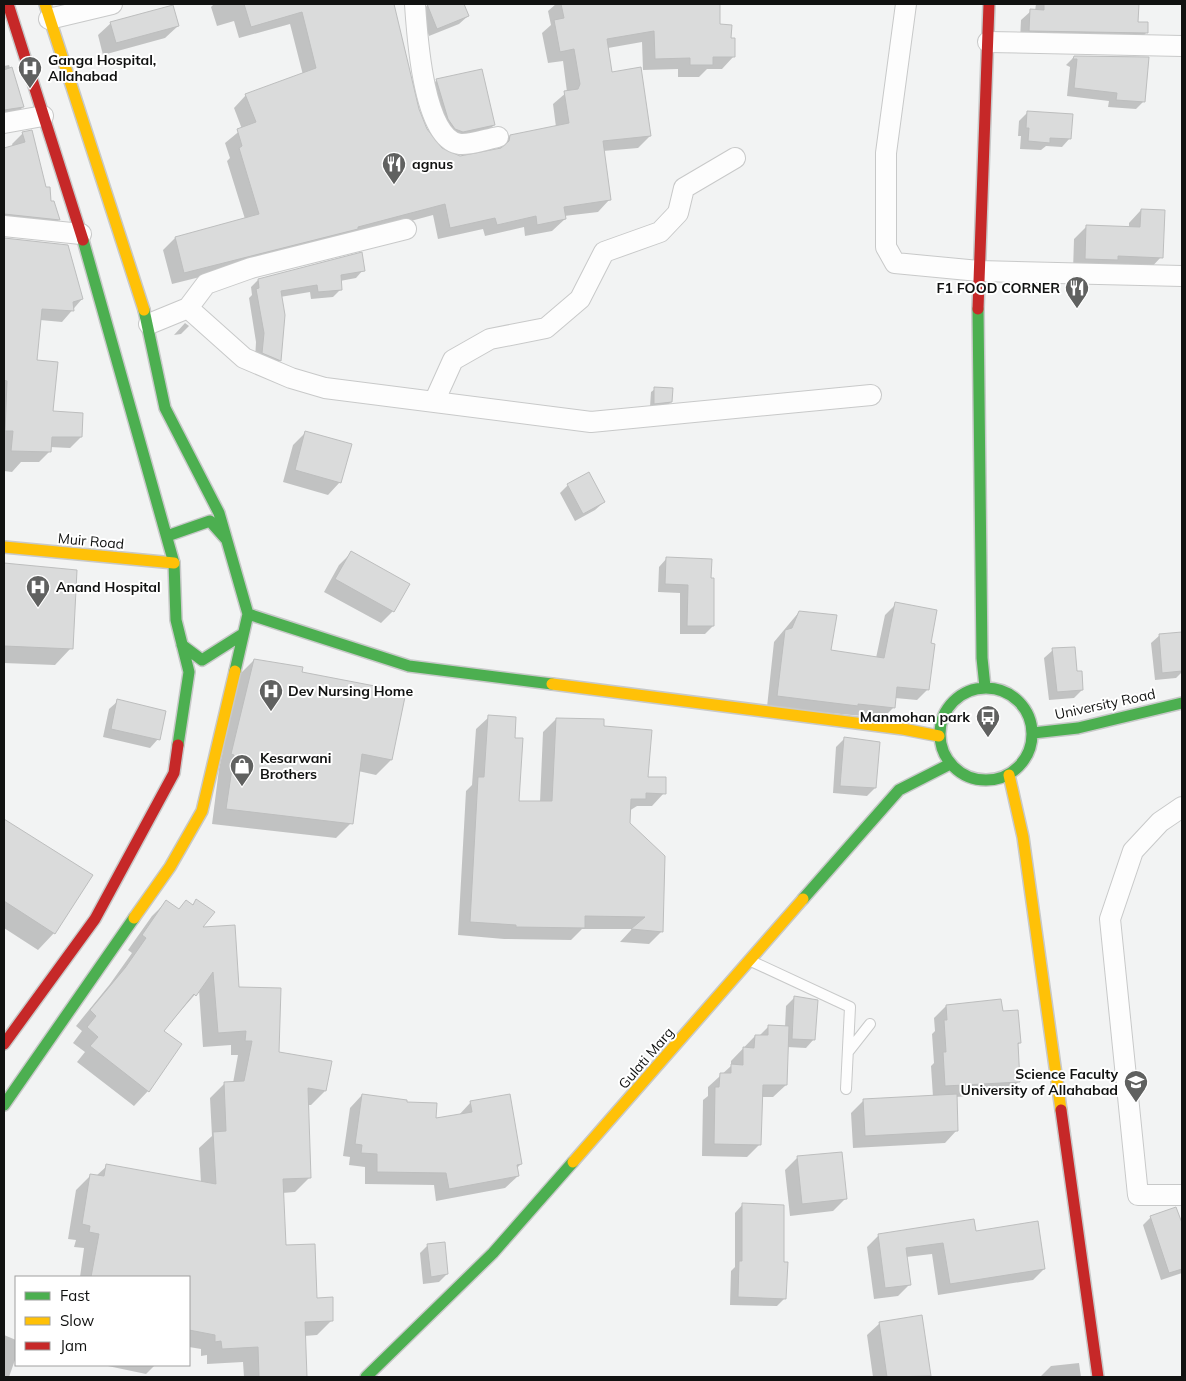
<svg xmlns="http://www.w3.org/2000/svg" width="1186" height="1381" viewBox="0 0 1186 1381" font-family="Mulish,sans-serif">
	<style>
		.shadow { fill: #0003 }
		.building { fill: #dadbdb; stroke: #bdbebe }
		.lines { fill: none; stroke-linecap: round; stroke-linejoin: round }
		.lane-casing { stroke: #c8c9c9; stroke-width: 12 }
		.street-casing { stroke: #c8c9c9; stroke-width: 22 }
		.fast-casing { stroke: #c8c9c9; stroke-width: 14 }
		.slow-casing { stroke: #c8c9c9; stroke-width: 14 }
		.jam-casing { stroke: #c8c9c9; stroke-width: 14 }
		.lane { stroke: #fdfdfd; stroke-width: 10 }
		.street { stroke: #fdfdfd; stroke-width: 20 }
		.fast { stroke: #4caf50; stroke-width: 11 }
		.slow { stroke: #ffc107; stroke-width: 11 }
		.jam { stroke: #c62828; stroke-width: 11 }
		.labels { text-anchor: middle; stroke-width: 4; stroke-linejoin: round; paint-order: stroke }
		.poi-label { font-size: 14px; font-weight: bold; fill: #111211; stroke: #fff; text-anchor: start }
		.street-label { font-size: 14px; fill: #111211; stroke: #fff }
	</style>
	<rect width="100%" height="100%" fill="#f2f3f3"/>
	<!-- shadow -->
	<path class="shadow" d="M214,4H393L418,110L426,130L437,146L455,156L470,157L497,151L510,136L556,127L553,104L567,92L563,61L548,63L542,33L551,25L548,11L556,4H719V26L730,40L734,56L722,69H707L699,77H678V69L643,70L642,42L608,48L611,73L650,136L638,148L603,151L610,199L598,212L564,216L565,219L552,231L525,236L524,227L485,236L483,229L438,239L433,215L348,238L345,241L172,284L163,250L175,238L245,219L227,161L230,158L225,143L242,129L234,108L246,95L303,75L290,24L239,38L234,21L217,26L211,7Z
		M429,4H463L468,16L459,24L429,36L420,12Z
		M1036,4H1138L1137,23L1146,33L1137,43L1020,40L1021,20L1031,11H1035Z
		M111,23L178,26L165,38L103,55L98,35Z
		M1074,57L1144,101L1136,109L1108,107L1109,101L1067,96L1070,67L1066,65Z
		M9,65L23,107L14,116L4,118V66Z
		M481,70L494,125L481,138L451,144L424,93L436,81Z
		M1027,113L1070,138L1062,147L1046,146L1041,150L1020,149L1021,136H1018L1019,121Z
		M23,133L49,202L59,220L48,230L4,226V149L13,147L12,144Z
		M1141,210L1161,257L1149,270L1073,271L1074,239L1087,226L1129,228V223Z
		M4,239L67,246L82,299L62,322L40,320L36,361L52,412L81,437L70,448L50,447V451L39,462H21L12,472L4,471Z
		M363,270L356,278L340,281L341,289L333,297L311,299L310,292L280,297V360L273,368L255,360L256,342L249,298L252,295L251,287L258,280Z
		M185,323L189,326L181,334L174,335Z
		M655,389L671,402L667,406L650,407L651,392Z
		M306,432L340,482L328,495L283,482L293,445Z
		M568,485L604,502L595,510L575,521L560,493Z
		M351,553L393,611L381,623L324,592L339,565Z
		M667,558L710,579L713,626L705,634H680V593L658,592L659,567Z
		M4,564L76,571L71,648L55,665L4,663Z
		M896,604L929,644L928,689L917,700L895,698L894,707L883,718L767,707L774,642L799,612L830,651L876,658L885,615Z
		M1181,633L1182,672L1176,678L1155,680L1151,643L1160,635Z
		M1053,650L1076,672L1082,690L1074,698L1049,700L1044,658Z
		M254,660L301,673L391,760L376,775L358,771L351,823L336,838L212,824L219,769L239,675Z
		M118,701L158,739L150,748L103,737L109,709Z
		M489,717L514,739L518,802H540L543,732L556,719L603,727L647,778L664,793L652,806H637L629,811V824L662,931L649,944L620,942L632,929H582L571,940L504,939L458,935L466,791L472,785L476,729Z
		M844,739L875,788L867,796L833,793L836,747Z
		M4,821L91,876L54,933L38,950L4,928Z
		M186,901L192,905L197,901L201,929L278,1053L325,1091L311,1105H307L310,1177L295,1192L282,1193L285,1246L316,1299L332,1320L317,1335L304,1336L306,1377H244L243,1362L207,1364V1355L201,1356V1349L189,1347V1277H80L84,1248L74,1247L76,1240L68,1239L76,1190L91,1175L96,1176L107,1166L201,1183L199,1148L212,1136L210,1098L224,1084L233,1083L238,1055H231V1045L203,1047L199,990L162,1032L148,1091L134,1106L77,1062L85,1052L73,1043L82,1031L76,1026L110,984L132,953L128,950L152,916L166,902L178,910Z
		M794,998L814,1039L806,1048L787,1047L786,1085L773,1097H761L760,1144L747,1157L702,1156L703,1100L708,1096V1087L731,1066V1061L755,1036H759L769,1026L785,1027L786,1006Z
		M946,1006L1001,1012L1020,1043L1017,1045L1019,1081L1006,1094L955,1097L957,1130L945,1143L853,1148L851,1113L863,1101L933,1097L931,1066L934,1063L932,1034L935,1031L934,1018Z
		M362,1095L406,1104L435,1120L458,1116L471,1102L521,1164L517,1168L518,1176L505,1188L436,1201L434,1185L365,1184V1167L349,1165L350,1157L343,1156L350,1108Z
		M797,1158L845,1199L833,1211L790,1216L785,1170Z
		M743,1204L782,1263L785,1298L777,1306L730,1305L731,1271L735,1267V1213Z
		M1176,1208L1182,1227V1273L1161,1280L1143,1225L1151,1217Z
		M975,1232L1044,1269L1033,1280L938,1295L932,1254L906,1257L910,1284L898,1296L874,1299L867,1247L878,1236Z
		M428,1245L447,1274L439,1282L423,1284L420,1253Z
		M880,1323L929,1375L927,1377H873L867,1335Z
		M4,1335L16,1340V1357L9,1377H4Z
		M1079,1363L1081,1377H1040L1051,1366Z
		M103,1365H155L146,1374Z"/>
	<!-- building -->
	<path class="building" d="M244,4H394L419,109L427,129L442,148L460,156L501,148L509,141L510,135L569,123L564,91L578,89L580,84L574,49L560,52L554,20L564,18L561,4H720V24L732,25L731,38H735V57H713V65H690V58L655,59L654,31L607,39L612,72L641,67L651,136L603,141L611,200L564,207L566,219L537,225L536,216L497,225L495,218L450,228L445,204L358,227V229L184,273L175,237L259,214L239,148L242,146L237,129L256,122L245,94L316,68L302,12L251,27Z
		M427,4H464L469,16L437,29Z
		M1044,4H1139L1138,22H1148V33L1029,31L1030,9L1044,10Z
		M173,5L179,26L116,43L110,22Z
		M1074,56L1149,57L1145,102L1116,100L1117,93L1074,88L1077,59H1073Z
		M12,67L24,107L4,110V70Z
		M482,69L495,125L463,132L455,129L448,119L436,79Z
		M1027,111L1073,114L1071,139L1050,138V143L1028,141L1029,128H1026Z
		M32,130L46,187H50L51,201H54L60,220L4,214V148L25,142L22,132Z
		M1141,209L1165,210L1163,258L1118,256V260L1085,259L1086,225L1140,227Z
		M4,238L68,245L83,299L73,302L74,311L42,309L37,360L58,362L53,411L83,413L82,437H52L51,452L11,451L13,431H5L7,381L4,380Z
		M362,252L365,271L341,275L342,290L318,292L317,285L281,291L285,315L281,361L262,353L264,333L256,289L259,288L258,279Z
		M654,387L673,388L672,402L654,404Z
		M305,431L352,444L341,483L295,470Z
		M589,472L605,502L583,514L567,484Z
		M351,551L410,584L394,612L335,579Z
		M666,557L712,559L711,578H714V626H687L688,585L665,584Z
		M4,563L77,570L73,649L4,646Z
		M895,602L937,610L931,643L935,644L929,690L897,687L895,708L858,704V706L777,696L785,630L792,628L799,611L837,615L831,650L884,658Z
		M1182,632V671L1162,673L1159,634Z
		M1075,647L1077,671H1082L1083,690L1057,692L1052,648Z
		M254,659L303,667L302,672L406,692L392,760L362,754L353,824L226,809L234,755L231,754Z
		M117,699L166,711L160,740L111,729Z
		M488,715L516,717L515,738H523L519,801H552L556,718L604,719V726L652,730L648,777H666V794L646,793V799H631L630,823L665,856L663,932L631,929L645,917L585,916V928L516,927V925L470,922L478,777H484Z
		M844,737L880,742L876,788L840,786Z
		M4,819L93,875L55,934L4,901Z
		M196,899L215,912L203,927L235,925L239,987L281,988L279,1052L332,1061L326,1091L308,1088L311,1178L283,1179L286,1245L315,1244L317,1298L333,1297V1321L305,1322L307,1377H259L258,1347L222,1349L221,1341L215,1342V1335L189,1330V1277H91L99,1234L89,1232L90,1226L82,1224L90,1174L104,1176L106,1164L216,1184L213,1132L226,1131L224,1082L244,1081L252,1041H245L246,1031L218,1033L213,972L196,996L194,994L164,1031L182,1044L149,1092L90,1046L98,1037L87,1027L96,1016L90,1010L125,968L146,938L142,935L166,900L179,909L186,900L193,905Z
		M794,996L818,1000L815,1040L792,1039Z
		M1001,999L1003,1011L1018,1010L1021,1043H1018L1020,1082L945,1086L943,1052H946L944,1020H947L946,1005Z
		M768,1025L789,1026L787,1085H763L761,1145L714,1144L715,1087H719L720,1073H731V1064L743,1065V1047L754,1048L755,1035H768Z
		M362,1094L407,1100V1102L437,1103L436,1118L472,1112L470,1101L510,1094L522,1164L517,1165L519,1176L449,1189L446,1173L377,1172V1154L361,1153L362,1145L355,1144Z
		M957,1094L958,1131L865,1136L863,1099Z
		M842,1152L847,1199L802,1204L797,1156Z
		M742,1203L784,1205V1262H788L786,1299L738,1297L739,1261H742Z
		M1176,1207L1182,1223V1269L1169,1273L1150,1216Z
		M974,1219L976,1231L1038,1221L1045,1269L950,1284L943,1243L906,1248L911,1285L885,1288L878,1234Z
		M445,1242L448,1274L431,1277L427,1244Z
		M922,1315L931,1376L887,1377L879,1322Z"/>
	<g class="lines">
		<!-- lane casing -->
		<g class="lane-casing">
			<path id="lane" d="M751,961L850,1007L846,1089
				M848,1052L870,1024"/>
		</g>
		<!-- street casing -->
		<g class="street-casing">
			<path id="street" d="M415,4C417,33 423,140 460,144C471,145 487,139 498,137
				M906,4L886,153V247L895,263L979,271L1182,276
				M49,19L112,4
				M988,42L1182,46
				M4,123L43,116
				M4,226L81,234
				M188,308L244,358L291,378L325,388L591,422L871,395
				M149,324L188,308L206,284L251,268L406,229
				M434,402L453,360L490,339L546,328L580,299L604,252L660,232L678,213L684,188L735,158
				M1181,1195H1138L1110,919L1133,851L1160,822L1182,807"/>
		</g>
		<!-- fast casing -->
		<g class="fast-casing">
			<path id="fast" d="M83,240L174,563L176,620L189,672L178,745
				M978,309L982,658L985,687
				M144,310L165,408L219,513L248,614L235,671
				M167,536L210,521L226,539
				M248,614L409,666L552,684
				M182,645L202,660L243,634
				M940 734a46 46 0 1 1 92 0a46 46 0 1 1-92 0Z
				M1033,733L1078,728L1182,703
				M803,899L899,790L950,764
				M4,1105L134,918
				M366,1377L493,1253L573,1162"/>
		</g>
		<!-- slow casing -->
		<g class="slow-casing">
			<path id="slow" d="M45,4L144,310
				M4,547L174,563
				M552,684L903,729L939,736
				M1009,775L1023,837L1061,1110
				M134,918L170,867L202,811L235,671
				M573,1162L803,899"/>
		</g>
		<!-- jam casing -->
		<g class="jam-casing">
			<path id="jam" d="M8,4L83,240
				M978,309L989,4
				M4,1044L95,919L174,773L178,745
				M1061,1110L1098,1377"/>
		</g>
		<!-- lane -->
		<use href="#lane" class="lane"/>
		<!-- street -->
		<use href="#street" class="street"/>
		<!-- fast -->
		<use href="#fast" class="fast"/>
		<!-- slow -->
		<use href="#slow" class="slow"/>
		<!-- jam -->
		<use href="#jam" class="jam"/>
	</g>
	<!-- icons -->
	<defs>
		<g id="hospital-pin" transform="scale(1.25)"><path d="M0 17L-7.5 6A9.5 9.5 0 1 1 7.5 6Z" fill="#606160" stroke="#fff"/><path d="M-5-5h3v3.5h4V-5h3V5h-3V1.5h-4V5h-3Z" fill="#fff"/></g>
		<g id="restaurant-pin" transform="scale(1.25)"><path d="M0 17L-7.5 6A9.5 9.5 0 1 1 7.5 6Z" fill="#606160" stroke="#fff"/><path d="M-5-6h1v4h1v-4h1v4h1v-4h1v5L-1.5 .5V6h-2V.5L-5-1ZM5-6V6H3V1.5H1.5Q1.5-4 5-6Z" fill="#fff"/></g>
		<g id="bus-pin" transform="scale(1.25)"><path d="M0 17L-7.5 6A9.5 9.5 0 1 1 7.5 6Z" fill="#606160" stroke="#fff"/><path d="M-5-6H5V4H4V6H2V4H-2V6H-4V4H-5ZM-3.5-4V0h7V-4ZM-3.5 1.2v1.5H-2V1.2ZM2 1.2v1.5H3.5V1.2Z" fill="#fff"/></g>
		<g id="shop-pin" transform="scale(1.25)"><path d="M0 17L-7.5 6A9.5 9.5 0 1 1 7.5 6Z" fill="#606160" stroke="#fff"/><path d="M-5-2.5h2.3a2.7 3.5 0 0 1 5.4 0H5L5.5 6h-11ZM-1.5-2.5h3a1.5 2.3 0 0 0-3 0Z" fill="#fff"/></g>
		<g id="university-pin" transform="scale(1.25)"><path d="M0 17L-7.5 6A9.5 9.5 0 1 1 7.5 6Z" fill="#606160" stroke="#fff"/><path d="M0-5L7-2L0 1L-7-2ZM-4 1L0 2.5L4 1V4Q0 6-4 4Z" fill="#fff"/></g>
	</defs>
	<g fill-rule="evenodd">
		<use href="#hospital-pin" x="30" y="68"/>
		<use href="#restaurant-pin" x="394" y="164"/>
		<use href="#restaurant-pin" x="1077" y="288"/>
		<use href="#hospital-pin" x="38" y="587"/>
		<use href="#hospital-pin" x="271" y="691"/>
		<use href="#bus-pin" x="988" y="717"/>
		<use href="#shop-pin" x="242" y="766"/>
		<use href="#university-pin" x="1136" y="1082"/>
	</g>
	<g class="labels">
		<!-- poi labels -->
		<g class="poi-label">
			<text x="48" y="65">Ganga Hospital,<tspan x="48" dy="16">Allahabad</tspan></text>
			<text x="412" y="169">agnus</text>
			<text x="1060" y="293" text-anchor="end">F1 FOOD CORNER</text>
			<text x="56" y="592">Anand Hospital</text>
			<text x="288" y="696">Dev Nursing Home</text>
			<text x="970" y="722" text-anchor="end">Manmohan park</text>
			<text x="260" y="763">Kesarwani<tspan x="260" dy="16">Brothers</tspan></text>
			<text x="1118" y="1079" text-anchor="end">Science Faculty<tspan x="1118" dy="16">University of Allahabad</tspan></text>
		</g>
		<!-- street labels -->
		<g class="street-label">
			<text transform="translate(91 541) rotate(5)" y="5">Muir Road</text>
			<text transform="translate(1105 704) rotate(-12)" y="5">University Road</text>
			<text transform="translate(646 1058) rotate(-49)" y="5">Gulati Marg</text>
		</g>
	</g>
	<!-- border -->
	<rect width="1186" height="1381" fill="none" stroke="#111211" stroke-width="10"/>
	<!-- legend -->
	<rect x="15" y="1276" width="175" height="90" fill="#ffffff" stroke="#a0a0a0"/>
	<rect x="25" y="1292" width="25" height="8" fill="#4caf50" stroke="#a0a0a0"/>
	<text x="60" y="1301" font-size="15" fill="#111211">Fast</text>
	<rect x="25" y="1317" width="25" height="8" fill="#ffc107" stroke="#a0a0a0"/>
	<text x="60" y="1326" font-size="15" fill="#111211">Slow</text>
	<rect x="25" y="1342" width="25" height="8" fill="#c62828" stroke="#a0a0a0"/>
	<text x="60" y="1351" font-size="15" fill="#111211">Jam</text>
</svg>
